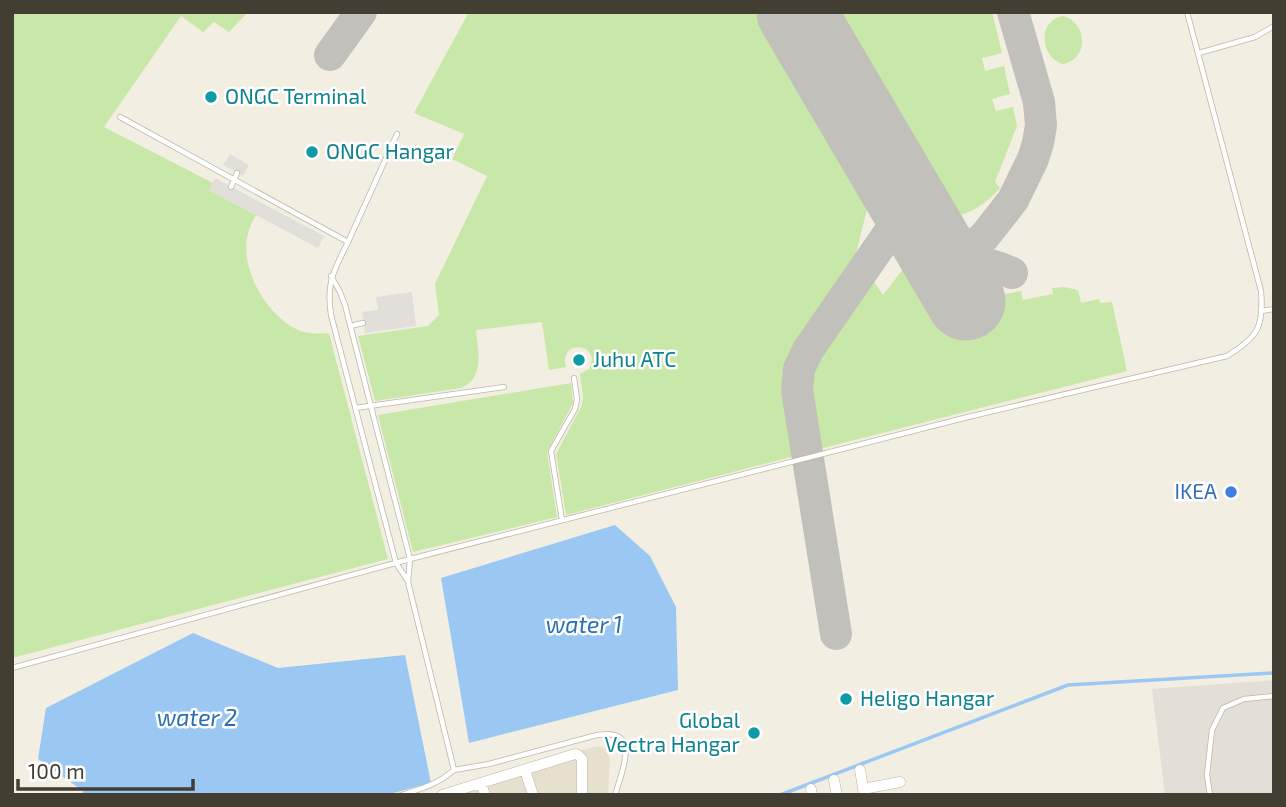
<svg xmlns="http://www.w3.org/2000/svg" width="1286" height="807" viewBox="0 0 1286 807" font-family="'Exo 2',sans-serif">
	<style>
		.residential { fill: #e6e0cf }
		.industrial { fill: #e3dfd7 }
		.green { fill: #c7e8a8 }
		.parking { fill: #e2dfdb }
		.water { fill: #9ac8f2 }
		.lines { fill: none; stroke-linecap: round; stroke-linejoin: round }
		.stream { stroke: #9ac8f2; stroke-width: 3.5 }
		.taxiway { stroke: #c2c0ba; stroke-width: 32 }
		.runway { stroke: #c2c0ba; stroke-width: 79 }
		.service-casing { stroke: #bdb6a4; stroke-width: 6 }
		.minor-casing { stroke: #bdb6a4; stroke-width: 11 }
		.service { stroke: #fff; stroke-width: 4.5 }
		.minor { stroke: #fff; stroke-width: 10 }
		.culture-dot { fill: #0f9aa8; stroke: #fff; stroke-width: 2.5 }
		.shop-dot { fill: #3f7fe0; stroke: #fff; stroke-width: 2.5 }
		.labels { text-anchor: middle; stroke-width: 5; stroke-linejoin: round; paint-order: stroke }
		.culture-label { font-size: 21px; fill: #0d838f; stroke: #fff; text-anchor: start }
		.shop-label { font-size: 21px; fill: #366cbe; stroke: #fff; text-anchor: end }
		.water-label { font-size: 23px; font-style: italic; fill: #296fb1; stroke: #fff }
	</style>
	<rect width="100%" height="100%" fill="#f2eee2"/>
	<!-- residential -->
	<path class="residential" d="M597,746L606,748L610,759L608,795H429Z"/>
	<!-- industrial -->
	<path class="industrial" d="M1274,680V795H1165L1152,689Z"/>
	<!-- green -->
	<path class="green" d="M12,12H248L229,32L214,22L203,32L181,16L104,127L213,183L209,190L256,215C253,220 250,225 249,230C237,265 265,313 296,329C305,334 318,334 329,333L388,559L12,658Z
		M469,12H756L856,175L866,196L867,209L855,258L790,354L783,370L782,380L795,456L566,515L556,454L582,405L583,396L580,374L589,369C603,343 558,338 566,367L549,370L542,322L476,330C478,352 485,378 461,388L375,401L358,336L428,326L439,315L435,284L487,176L452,159L464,134L414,113Z
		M828,12H992L1002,53L982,58L985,71L1004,66L1010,94L992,99L996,111L1013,107L1017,126L995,182L1000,188C989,201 961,224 944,212L867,73L871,64L862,47L848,44Z
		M1063,16C1087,22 1090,59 1063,64C1040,58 1037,20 1063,16Z
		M910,260L947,323L989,299L1000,295L1021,291L1023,300L1053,294L1052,288L1064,287L1078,290L1081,303L1099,299L1100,303L1112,302L1127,371L811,451L803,379L811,354L869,274L883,295Z
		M571,383L573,403L547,452L557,517L413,552L378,415Z"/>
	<!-- parking -->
	<path class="parking" d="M230,154L249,165L243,176L223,165Z
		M215,178L324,236L318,248L209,190Z
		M412,292L416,326L365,333L362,312L378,310L376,297Z"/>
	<!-- water -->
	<path class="water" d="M615,525L650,556L676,607L678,690L469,743L441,578Z
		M193,633L278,668L405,655L431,783L386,795H83V791L38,759L46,708Z"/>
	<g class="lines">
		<!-- stream -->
		<path class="stream" d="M780,795L1068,685L1274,673"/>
		<!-- taxiway -->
		<path class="taxiway" d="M330,55L361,12
			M946,267L984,237L1013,200L1033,159L1038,143L1041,125L1039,102L1013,12
			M946,267C973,261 986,261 1012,273
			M836,634L797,390L799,369L808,350L909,204"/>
		<!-- runway -->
		<path class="runway" d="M796,12L966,301"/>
		<!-- service casing -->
		<g class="service-casing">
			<path id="service" d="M1199,53L1255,37L1274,26
				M120,117L348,242C334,271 326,281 331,315L396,563L408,581
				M231,187L237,173
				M348,242L397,134
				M331,276L340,292L345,305L410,559L408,582L454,770L489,764L597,735C602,735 609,733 614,735C637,740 619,780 615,795
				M1262,311L1274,309
				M350,326L363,323
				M355,408L504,387
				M562,520L551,451L575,409L577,399L574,378
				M12,668L410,559L968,417L1227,356C1258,337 1264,327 1261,291L1187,12
				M401,795C421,789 438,784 454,770
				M1210,795L1207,775L1212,730L1223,708L1244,699L1274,696"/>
		</g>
		<!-- minor casing -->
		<g class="minor-casing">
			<path id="minor" d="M525,770L533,795
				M860,770L864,794
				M834,780L837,795
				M481,783L485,795
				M811,789L812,795
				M863,789L900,782
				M442,795L575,754L578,755L582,759V795"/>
		</g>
		<!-- service -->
		<use href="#service" class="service"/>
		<!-- minor -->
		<use href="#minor" class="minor"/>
	</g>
	<!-- markers -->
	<g class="culture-dot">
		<circle cx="211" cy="97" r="7"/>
		<circle cx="312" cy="152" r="7"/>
		<circle cx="579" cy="360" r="7"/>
		<circle cx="846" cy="699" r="7"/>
		<circle cx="754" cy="733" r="7"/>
	</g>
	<circle class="shop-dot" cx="1231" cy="492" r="7"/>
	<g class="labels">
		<!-- culture labels -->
		<g class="culture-label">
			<text x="225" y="104">ONGC Terminal</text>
			<text x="326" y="159">ONGC Hangar</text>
			<text x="593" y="367">Juhu ATC</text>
			<text x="860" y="706">Heligo Hangar</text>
			<text x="740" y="728" text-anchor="end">Global<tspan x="740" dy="24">Vectra Hangar</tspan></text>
		</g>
		<!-- shop labels -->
		<g class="shop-label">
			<text x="1217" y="499">IKEA</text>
		</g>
		<!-- water labels -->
		<g class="water-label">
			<text x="584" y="633">water 1</text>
			<text x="197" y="726">water 2</text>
		</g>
	</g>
	<!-- border -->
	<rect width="1286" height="807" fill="none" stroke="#433e32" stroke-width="28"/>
	<!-- scale -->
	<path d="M18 779v10h175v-10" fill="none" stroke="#433e32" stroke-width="3.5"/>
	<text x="28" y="779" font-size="21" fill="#433e32" stroke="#ffffff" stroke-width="5" paint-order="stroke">100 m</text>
</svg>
